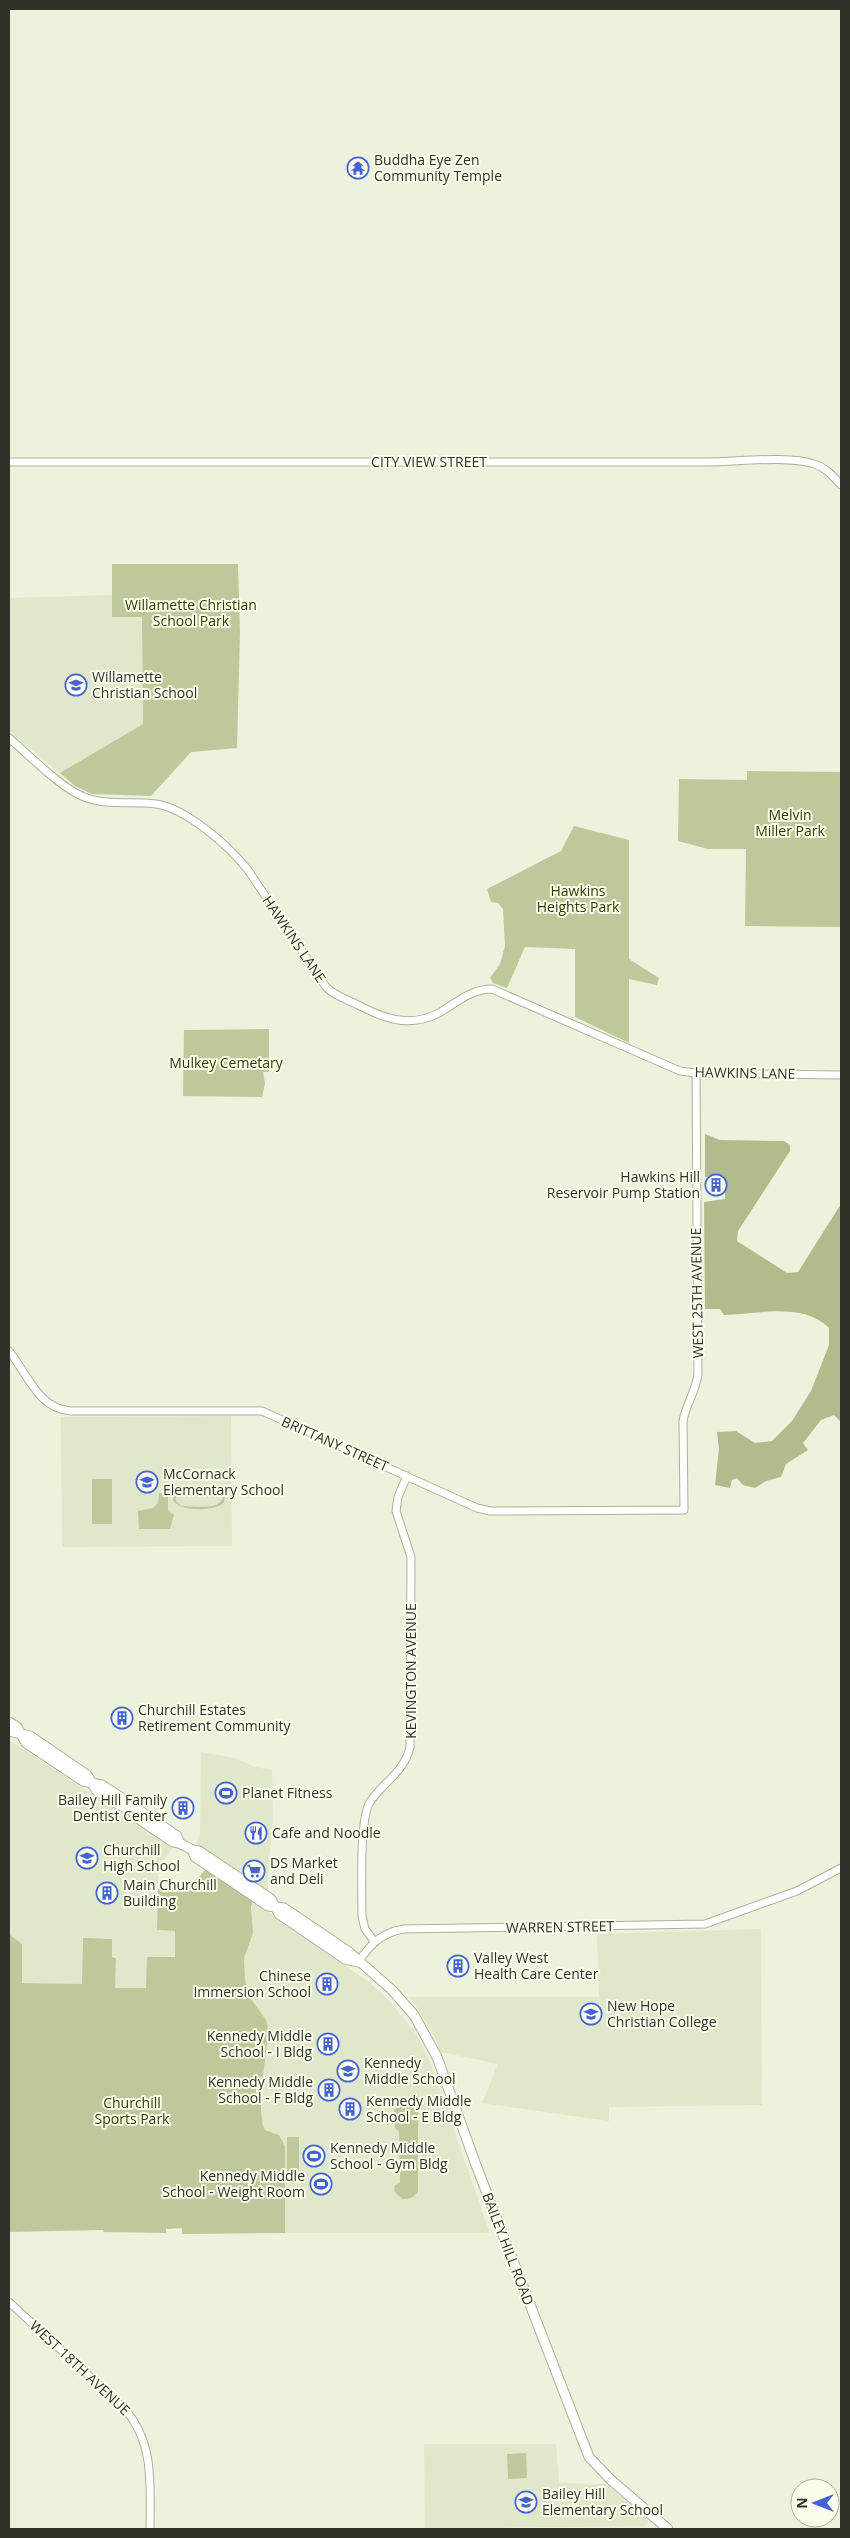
<svg xmlns="http://www.w3.org/2000/svg" width="850" height="2538" viewBox="0 0 850 2538" font-family="'Open Sans',sans-serif">
	<style>
		.built { fill: #e0e8cb }
		.green { fill: #bdc89b; fill-rule: evenodd }
		.forest { fill: #b1bc8d }
		.lines { fill: none; stroke-linecap: round; stroke-linejoin: round }
		.minor-casing { stroke: #acb19c; stroke-width: 9 }
		.major-casing { stroke: #acb19c; stroke-width: 11 }
		.minor { stroke: #fff; stroke-width: 7 }
		.major { stroke: #fff; stroke-width: 9 }
		.labels { text-anchor: middle; stroke-width: 4; stroke-linejoin: round; paint-order: stroke }
		.poi-label { font-size: 14px; fill: #30322a; stroke: #faffec; text-anchor: start }
		.street-label { font-size: 14px; fill: #30322a; stroke: #faffec }
		.park-label { font-size: 14px; fill: #323b02; stroke: #faffec }
	</style>
	<rect width="100%" height="100%" fill="#ecf2db"/>
	<!-- built -->
	<path class="built" d="M112,595L142,616L143,724L60,773L9,731V598Z
		M231,1416L232,1546L62,1547L61,1417Z
		M9,1740L173,1847L158,1869L157,1930L175,1931V1957L146,1988H115L116,1958L83,1938L82,1984L21,1983L22,1944L9,1934Z
		M201,1752L235,1758L255,1767L272,1770L273,1820L269,1858L268,1891L196,1844L200,1834Z
		M253,1901L370,1983L390,2002L416,2034L430,2062L490,2233H285L284,2146L279,2135L265,2130L262,2120L263,2080L268,2028L248,1995L245,1979L244,1958Z
		M761,1929L762,2105L609,2107V2121L482,2103L498,2064L441,2052L432,2031L410,1997H599L597,1934Z
		M424,2444H556L559,2483L606,2484L648,2520V2524L644,2526L425,2529Z"/>
	<!-- green -->
	<path class="green" d="M112,564H238L240,633L237,748L191,752L151,796L92,794L75,786L60,773L143,724L142,617H112Z
		M747,771L841,772V927L745,926L746,849H708L678,841L679,779L747,780Z
		M574,826L629,840V959L659,978L657,985L629,979V1043L575,1017V949L525,947L507,988L493,983L490,978L500,964L505,946L503,909L498,903L491,902L487,889L561,851Z
		M269,1029V1072H263L265,1084L262,1097L183,1096L184,1030Z
		M92,1479H112V1524H92Z
		M216,1487C224,1489 226,1495 224,1502C216,1512 179,1512 173,1500C174,1482 203,1487 216,1487ZM216,1489L223,1497C220,1511 194,1506 182,1506L176,1501V1495L181,1490Z
		M159,1493L168,1494V1511L174,1515L170,1529H139L138,1511L153,1508L158,1503Z
		M206,1868L253,1901L251,1907L253,1933L244,1958L245,1979L248,1995L266,2020L268,2028C268,2050 255,2112 265,2130L279,2135L285,2146V2233L182,2234V2228L166,2229V2233L104,2232L103,2230L9,2232V1934L22,1944V1983L82,1984L83,1938L112,1939V1957L116,1958L115,1988H146L147,1957H175V1931L157,1930L158,1889C180,1890 194,1886 206,1868Z
		M402,2101L414,2103L418,2111V2191C414,2198 410,2199 402,2199L394,2191L395,2185L400,2183L399,2132L395,2128L394,2110Z
		M287,2137H299V2174H287Z
		M526,2453L527,2478L508,2479L507,2454Z"/>
	<!-- forest -->
	<path class="forest" d="M705,1134L720,1140L784,1141L790,1145V1151L738,1231L737,1241L787,1273L798,1272L841,1204V1422L834,1415L821,1420L803,1443L808,1450L786,1464L781,1477L766,1481L755,1488L743,1485L737,1478L732,1480L730,1488L715,1485L719,1449L717,1432L736,1431L755,1443L772,1441L792,1421L811,1391L829,1345V1328C803,1302 758,1314 724,1315L720,1309H705L704,1202L725,1199L724,1176L705,1177Z"/>
	<g class="lines">
		<!-- minor casing -->
		<g class="minor-casing">
			<path id="minor" d="M9,462H708C738,462 787,455 814,464C825,467 833,476 841,485
				M9,738C29,755 61,788 84,797C107,806 132,801 156,804C186,808 229,846 248,870L326,987C334,995 345,999 356,1004C383,1018 407,1028 437,1014C455,1004 470,989 492,989L680,1071L696,1073L841,1075
				M9,1351C27,1373 38,1409 71,1411H262L477,1508L490,1511L684,1510L683,1421C686,1404 696,1391 698,1374L696,1073
				M374,1941L365,1929L362,1916C362,1892 359,1820 370,1802C383,1782 404,1773 410,1747L411,1557L396,1511L398,1497L407,1476
				M358,1962C371,1944 381,1933 403,1929L705,1924L797,1891L841,1868
				M9,2302L123,2407C155,2442 150,2485 150,2529"/>
		</g>
		<!-- major casing -->
		<g class="major-casing">
			<path id="major" d="M9,1722L17,1727L26,1743L83,1781L102,1785L125,1800L136,1817L173,1842C183,1842 189,1851 199,1851L271,1899L279,1914L345,1959L358,1962
				M9,1731L30,1736L87,1775L97,1791L121,1806L139,1810L177,1836L179,1842
				M193,1851L195,1857L268,1906L284,1908L349,1952L392,1990L414,2015L437,2057L476,2165L589,2457L611,2480L668,2529"/>
		</g>
		<!-- minor -->
		<use href="#minor" class="minor"/>
		<!-- major -->
		<use href="#major" class="major"/>
	</g>
	<!-- icons -->
	<defs>
		<g id="temple-ring" transform="scale(1.125)"><circle r="9.5" fill="#faffec" stroke="#4462d5" stroke-width="1.5"/><path d="M0-6L5-2H3V0L6.5 2.5H4V6H1.5V3h-3V6H-4V2.5H-6.5L-3 0V-2H-5Z" fill="#4462d5"/></g>
		<g id="school-ring" transform="scale(1.125)"><circle r="9.5" fill="#faffec" stroke="#4462d5" stroke-width="1.5"/><path d="M0-5L7-2L0 1L-7-2ZM-4 1L0 2.5L4 1V4Q0 6-4 4Z" fill="#4462d5"/></g>
		<g id="building-ring" transform="scale(1.125)"><circle r="9.5" fill="#faffec" stroke="#4462d5" stroke-width="1.5"/><path d="M-4-6H4V6H1V3H-1V6H-4ZM-2.5-4.3h1.7v1.8h-1.7ZM.8-4.3h1.7v1.8H.8ZM-2.5-1h1.7V.8h-1.7ZM.8-1h1.7V.8H.8Z" fill="#4462d5"/></g>
		<g id="stadium-ring" transform="scale(1.125)"><circle r="9.5" fill="#faffec" stroke="#4462d5" stroke-width="1.5"/><path d="M0-5a6.5 5 0 1 0 0 10a6.5 5 0 1 0 0-10ZM-3.5-1.8h7v3.6h-7Z" fill="#4462d5"/></g>
		<g id="restaurant-ring" transform="scale(1.125)"><circle r="9.5" fill="#faffec" stroke="#4462d5" stroke-width="1.5"/><path d="M-5-6h1v4h1v-4h1v4h1v-4h1v5L-1.5 .5V6h-2V.5L-5-1ZM5-6V6H3V1.5H1.5Q1.5-4 5-6Z" fill="#4462d5"/></g>
		<g id="supermarket-ring" transform="scale(1.125)"><circle r="9.5" fill="#faffec" stroke="#4462d5" stroke-width="1.5"/><path d="M-6-5.5h2.5l.6 2H6L4.5 2H-2.5L-4.4-4H-6ZM-1.5 3.2a1.3 1.3 0 1 0 .1 0ZM3 3.2a1.3 1.3 0 1 0 .1 0Z" fill="#4462d5"/></g>
		<g id="university-ring" transform="scale(1.125)"><circle r="9.5" fill="#faffec" stroke="#4462d5" stroke-width="1.5"/><path d="M0-5L7-2L0 1L-7-2ZM-4 1L0 2.5L4 1V4Q0 6-4 4Z" fill="#4462d5"/></g>
	</defs>
	<g fill-rule="evenodd">
		<use href="#temple-ring" x="358" y="168"/>
		<use href="#school-ring" x="76" y="685"/>
		<use href="#building-ring" x="716" y="1185"/>
		<use href="#school-ring" x="147" y="1482"/>
		<use href="#building-ring" x="122" y="1718"/>
		<use href="#stadium-ring" x="226" y="1793"/>
		<use href="#building-ring" x="183" y="1808"/>
		<use href="#restaurant-ring" x="256" y="1833"/>
		<use href="#school-ring" x="87" y="1858"/>
		<use href="#supermarket-ring" x="254" y="1871"/>
		<use href="#building-ring" x="107" y="1893"/>
		<use href="#building-ring" x="458" y="1966"/>
		<use href="#building-ring" x="327" y="1984"/>
		<use href="#university-ring" x="591" y="2014"/>
		<use href="#building-ring" x="328" y="2044"/>
		<use href="#school-ring" x="348" y="2071"/>
		<use href="#building-ring" x="329" y="2090"/>
		<use href="#building-ring" x="350" y="2109"/>
		<use href="#stadium-ring" x="314" y="2156"/>
		<use href="#stadium-ring" x="321" y="2184"/>
		<use href="#school-ring" x="526" y="2502"/>
	</g>
	<g class="labels">
		<!-- poi labels -->
		<g class="poi-label">
			<text x="374" y="165">Buddha Eye Zen<tspan x="374" dy="16">Community Temple</tspan></text>
			<text x="92" y="682">Willamette<tspan x="92" dy="16">Christian School</tspan></text>
			<text x="700" y="1182" text-anchor="end">Hawkins Hill<tspan x="700" dy="16">Reservoir Pump Station</tspan></text>
			<text x="163" y="1479">McCornack<tspan x="163" dy="16">Elementary School</tspan></text>
			<text x="138" y="1715">Churchill Estates<tspan x="138" dy="16">Retirement Community</tspan></text>
			<text x="242" y="1798">Planet Fitness</text>
			<text x="167" y="1805" text-anchor="end">Bailey Hill Family<tspan x="167" dy="16">Dentist Center</tspan></text>
			<text x="272" y="1838">Cafe and Noodle</text>
			<text x="103" y="1855">Churchill<tspan x="103" dy="16">High School</tspan></text>
			<text x="270" y="1868">DS Market<tspan x="270" dy="16">and Deli</tspan></text>
			<text x="123" y="1890">Main Churchill<tspan x="123" dy="16">Building</tspan></text>
			<text x="474" y="1963">Valley West<tspan x="474" dy="16">Health Care Center</tspan></text>
			<text x="311" y="1981" text-anchor="end">Chinese<tspan x="311" dy="16">Immersion School</tspan></text>
			<text x="607" y="2011">New Hope<tspan x="607" dy="16">Christian College</tspan></text>
			<text x="312" y="2041" text-anchor="end">Kennedy Middle<tspan x="312" dy="16">School - I Bldg</tspan></text>
			<text x="364" y="2068">Kennedy<tspan x="364" dy="16">Middle School</tspan></text>
			<text x="313" y="2087" text-anchor="end">Kennedy Middle<tspan x="313" dy="16">School - F Bldg</tspan></text>
			<text x="366" y="2106">Kennedy Middle<tspan x="366" dy="16">School - E Bldg</tspan></text>
			<text x="330" y="2153">Kennedy Middle<tspan x="330" dy="16">School - Gym Bldg</tspan></text>
			<text x="305" y="2181" text-anchor="end">Kennedy Middle<tspan x="305" dy="16">School - Weight Room</tspan></text>
			<text x="542" y="2499">Bailey Hill<tspan x="542" dy="16">Elementary School</tspan></text>
		</g>
		<!-- street labels -->
		<g class="street-label">
			<text x="429" y="467">CITY VIEW STREET</text>
			<text transform="translate(294 939) rotate(56)" y="5">HAWKINS LANE</text>
			<text transform="translate(745 1073) rotate(1)" y="5">HAWKINS LANE</text>
			<text transform="translate(697 1293) rotate(-91)" y="5">WEST 25TH AVENUE</text>
			<text transform="translate(335 1444) rotate(24)" y="5">BRITTANY STREET</text>
			<text transform="translate(411 1671) rotate(-90)" y="5">KEVINGTON AVENUE</text>
			<text transform="translate(560 1927) rotate(-1)" y="5">WARREN STREET</text>
			<text transform="translate(508 2249) rotate(69)" y="5">BAILEY HILL ROAD</text>
			<text transform="translate(80 2368) rotate(43)" y="5">WEST 18TH AVENUE</text>
		</g>
		<!-- park labels -->
		<g class="park-label">
			<text x="191" y="610">Willamette Christian<tspan x="191" dy="16">School Park</tspan></text>
			<text x="790" y="820">Melvin<tspan x="790" dy="16">Miller Park</tspan></text>
			<text x="578" y="896">Hawkins<tspan x="578" dy="16">Heights Park</tspan></text>
			<text x="226" y="1068">Mulkey Cemetary</text>
			<text x="132" y="2108">Churchill<tspan x="132" dy="16">Sports Park</tspan></text>
		</g>
	</g>
	<!-- border -->
	<rect width="850" height="2538" fill="none" stroke="#30322a" stroke-width="20"/>
	<!-- north arrow -->
	<g transform="translate(815 2503) rotate(270)"><circle r="24" fill="#faffec" stroke="#a9ad9e"/>
	<path d="M0-4L9 19L0 12L-9 19Z" fill="#4462d5"/>
	<text y="-8" font-size="14" font-weight="bold" text-anchor="middle" fill="#30322a">N</text>
	</g>
</svg>
